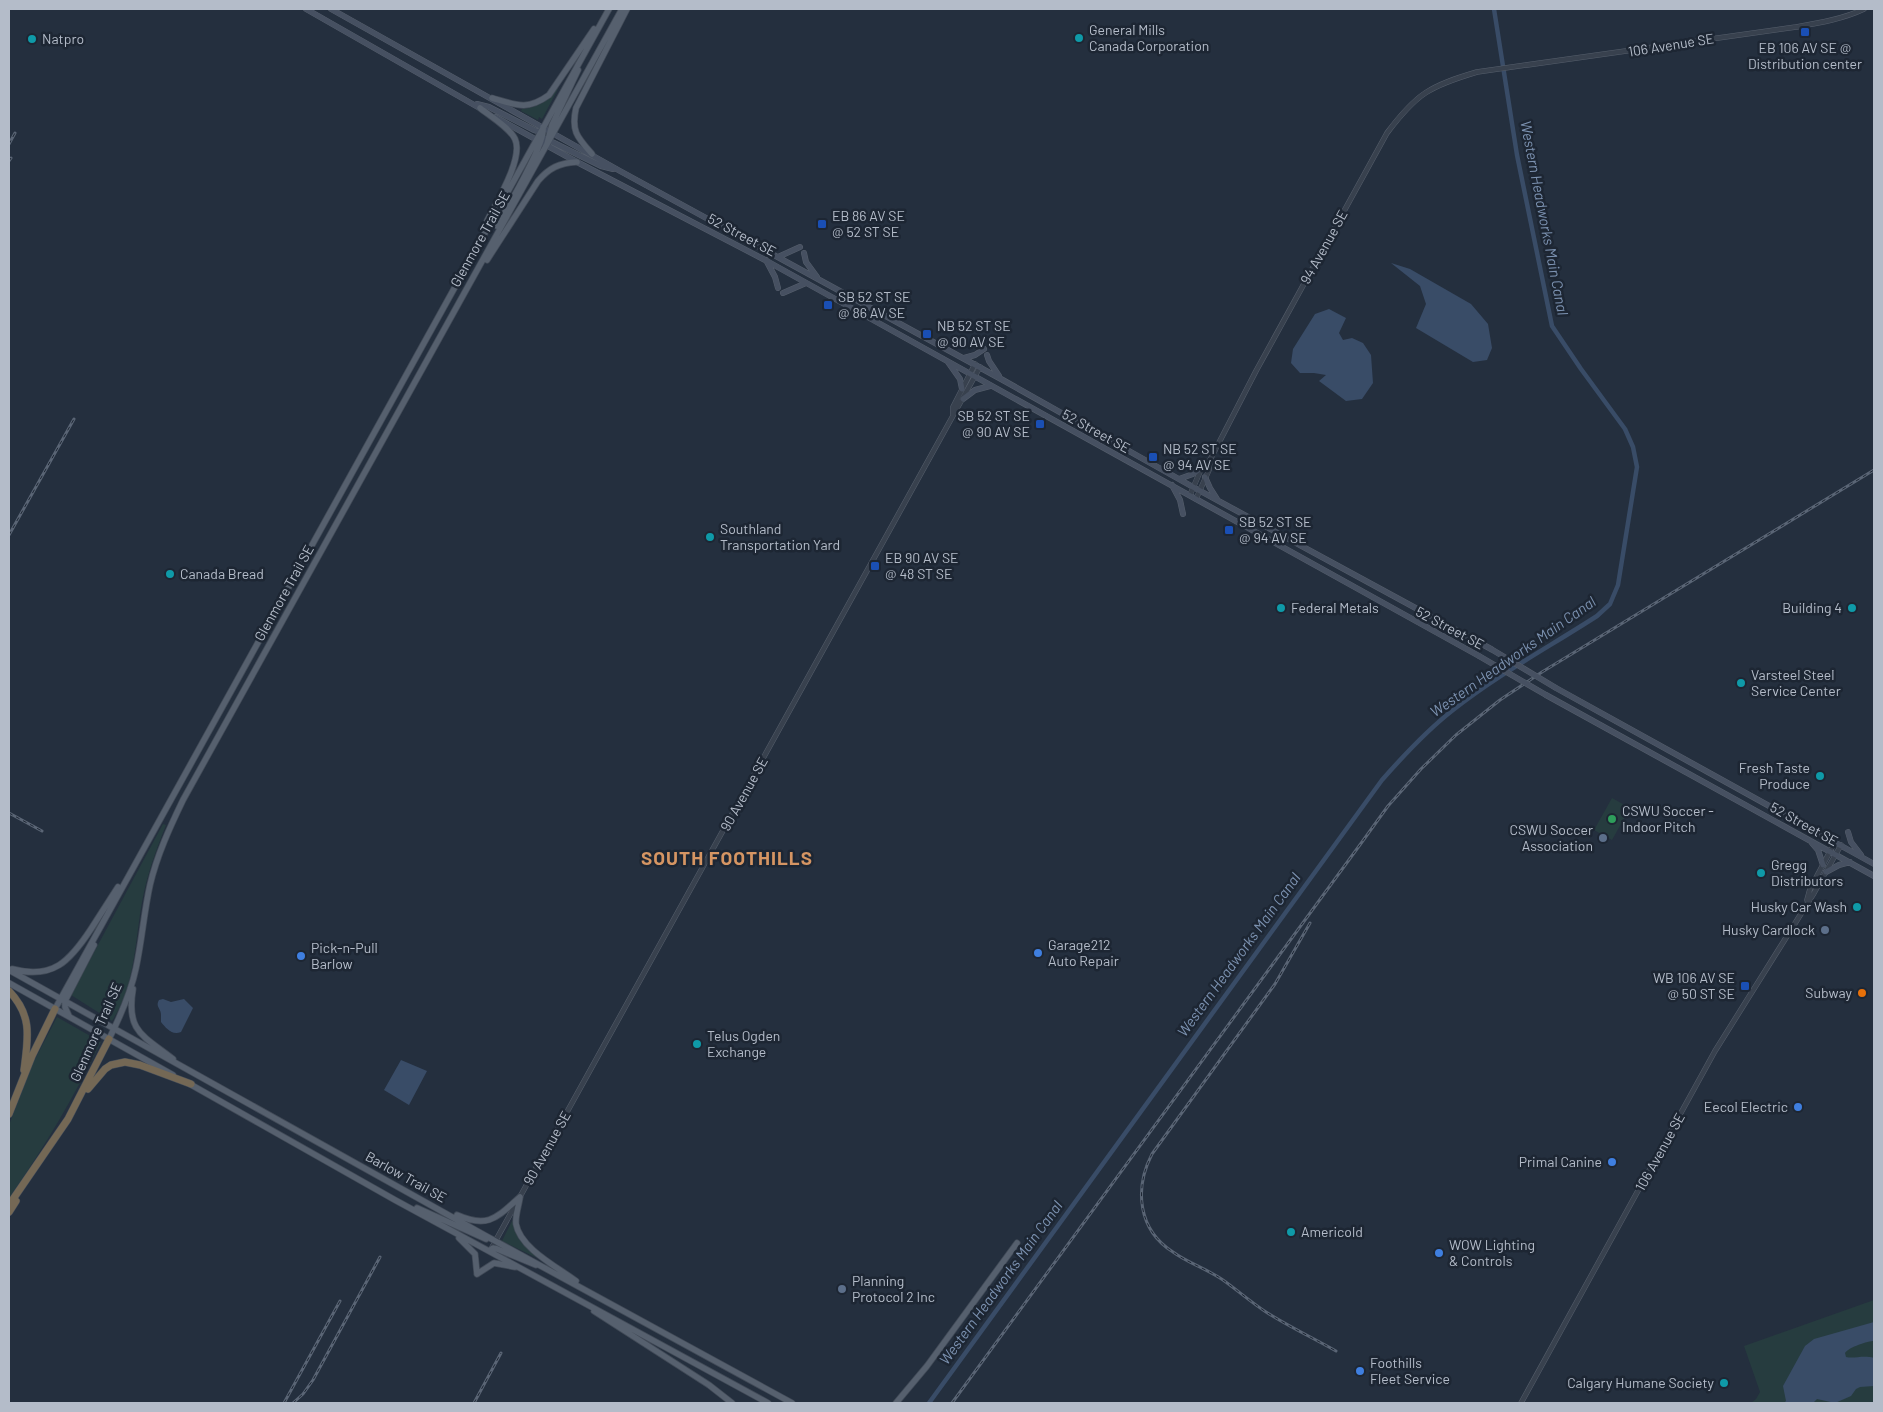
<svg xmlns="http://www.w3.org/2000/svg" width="1883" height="1412" viewBox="0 0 1883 1412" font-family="Barlow,sans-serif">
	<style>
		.green { fill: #263c3f }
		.water { fill: #394c67 }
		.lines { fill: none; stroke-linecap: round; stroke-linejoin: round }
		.canal { stroke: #394c67; stroke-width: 4.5 }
		.tertiary-casing { stroke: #565f6c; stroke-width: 5.5 }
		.secondary-casing { stroke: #565f6c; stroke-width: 6 }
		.primary-casing { stroke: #414a57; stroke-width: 7 }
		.motorway-casing { stroke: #434c59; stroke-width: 8 }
		.tertiary { stroke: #38414e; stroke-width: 4.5 }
		.secondary { stroke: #465061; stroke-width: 5 }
		.primary { stroke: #56606e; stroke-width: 5.5 }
		.motorway { stroke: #746855; stroke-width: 7 }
		.rail-casing { stroke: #5a6575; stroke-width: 3 }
		.rail { stroke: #1d2633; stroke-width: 1; stroke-dasharray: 4; stroke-linecap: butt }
		.secondary-bridge-casing { stroke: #565f6c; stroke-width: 6; stroke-linecap: butt }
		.secondary-bridge { stroke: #465061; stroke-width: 5 }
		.transit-dot { fill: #1a4fb4; stroke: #1d2633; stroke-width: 2 }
		.culture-dot { fill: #0f9aa8; stroke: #1d2633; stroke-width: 2 }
		.leisure-dot { fill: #2e9e5b; stroke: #1d2633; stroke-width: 2 }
		.service-dot { fill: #5c6f8a; stroke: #1d2633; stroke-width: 2 }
		.shop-dot { fill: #3f7fe0; stroke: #1d2633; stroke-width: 2 }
		.food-dot { fill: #e8710a; stroke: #1d2633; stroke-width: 2 }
		.labels { text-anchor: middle; stroke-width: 5; stroke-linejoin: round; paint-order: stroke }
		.poi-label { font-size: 14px; fill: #b4bcc9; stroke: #1d2633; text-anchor: start }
		.street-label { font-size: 14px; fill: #b4bcc9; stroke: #1d2633 }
		.water-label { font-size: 15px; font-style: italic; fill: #7c92b1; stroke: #1d2633 }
		.district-label { font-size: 19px; font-weight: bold; letter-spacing: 1px; fill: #d59563; stroke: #1d2633 }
	</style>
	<rect width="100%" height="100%" fill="#242f3e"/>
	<!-- green -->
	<path class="green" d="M557,88L558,89L542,119L539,117L538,120L521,111L522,109C538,108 548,100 557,88Z
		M1612,798L1630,808L1612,840L1594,830Z
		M163,824L166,825C156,850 147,875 142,902C135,941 135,987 112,1021L71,995Z
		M57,1017L101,1042C74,1097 44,1148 9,1198V1125L33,1063Z
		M512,1221H514C517,1237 524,1246 536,1256L535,1257L502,1241Z
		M1874,1300V1403H1751L1756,1399L1760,1392L1744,1346Z"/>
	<!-- water -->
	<path class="water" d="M1391,263L1410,269L1471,304L1488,324L1492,348L1487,360L1473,362L1416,328L1426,304L1420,286Z
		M1329,309L1346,318L1339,333L1343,340L1352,338L1363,343L1371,355L1373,383L1362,399L1346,401L1319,381L1326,375L1314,373H1300L1291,363L1293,349L1315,314Z
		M163,999L171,1002L184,999L193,1008L181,1032C172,1036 166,1028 161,1022C161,1019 161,1017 161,1015C161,1008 155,1007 159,1000Z
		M401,1060L427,1071L409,1105L384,1090Z
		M1874,1322V1341C1868,1341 1849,1347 1845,1353L1846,1357C1854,1359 1863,1355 1874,1358V1386L1860,1387L1856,1389L1851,1396L1835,1403L1817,1399L1813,1403H1784L1786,1401L1783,1386L1805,1346L1814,1339Z"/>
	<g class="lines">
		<!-- canal -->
		<path class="canal" d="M929,1403L1382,780C1404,755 1426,731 1453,710C1497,675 1549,647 1597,616L1610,604L1618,585L1637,467L1633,447L1625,429L1581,369L1552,326L1517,155L1494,9"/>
		<!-- tertiary casing -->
		<g class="tertiary-casing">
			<path id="tertiary" d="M953,414V407L975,364
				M1190,495L1202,467L1210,460L1256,371L1387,133C1417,93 1430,86 1477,72L1796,27C1819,23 1843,19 1864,9
				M1196,499L1209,470L1210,460
				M1807,900L1810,889L1835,842
				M491,1249L980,367
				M1521,1403L1715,1051L1814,893L1841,845"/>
		</g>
		<!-- secondary casing -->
		<g class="secondary-casing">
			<path id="secondary" d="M306,9L483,110
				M331,9L620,171L1001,379L1193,487L1491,649
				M477,104L489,107L534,130L542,133
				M495,117L577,162L765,260L1479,656
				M538,138L542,137L601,166L613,169
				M804,253L806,262L817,277
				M778,257L800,247
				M766,260L775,277L778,288
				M783,293L806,283
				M987,355L989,361L999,376
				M964,358L975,355L984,349
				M948,362L960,379L962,389
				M963,399L975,390L990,386
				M1205,477L1210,488L1217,499
				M1179,479L1193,474L1202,467
				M1172,485L1180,500L1183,514
				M1556,688L1874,864
				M1546,695L1874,876
				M1848,832L1851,842L1861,855
				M1812,843L1818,850L1823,865
				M1826,872L1839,865L1850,862"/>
		</g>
		<!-- primary casing -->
		<g class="primary-casing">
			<path id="primary" d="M492,98C516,105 527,111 549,95L594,29
				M480,108C490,116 510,128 515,139C524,158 496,203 487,221
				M547,144L552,125L578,70
				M592,154C577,137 571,131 576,108L627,9
				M497,226C507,208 546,144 543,127
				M487,260L538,181C549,168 559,163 577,162
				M12,969C53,980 70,961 91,929C100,915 109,901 118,887
				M9,970L486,1236L792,1403
				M9,983L173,1075
				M133,989C126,1031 142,1035 173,1059
				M55,1009L609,9
				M69,1016L65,1007V1001L94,945
				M109,1039C120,1017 131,992 136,968C142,940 144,912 150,885C157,855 170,827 183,800L622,9
				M188,1083L395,1200L768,1403
				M520,1197C519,1205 515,1216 516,1224C520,1248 557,1267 576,1281
				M417,1208L486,1239
				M457,1215C489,1229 497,1217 520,1197
				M459,1238L475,1254L477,1274
				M489,1251L493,1248L497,1249L536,1265
				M477,1274L494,1263L515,1267
				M594,1311L709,1385L732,1403
				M896,1403L927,1366L1017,1243"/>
		</g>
		<!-- motorway casing -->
		<g class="motorway-casing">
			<path id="motorway" d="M9,991C33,1016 28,1038 24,1070
				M88,1089L105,1069L111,1065L125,1062L140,1065L191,1084
				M9,1114L32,1056L55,1009
				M9,1205L68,1119L109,1039
				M9,1212L16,1201"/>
		</g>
		<!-- tertiary -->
		<use href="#tertiary" class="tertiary"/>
		<!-- secondary -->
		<use href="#secondary" class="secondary"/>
		<!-- primary -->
		<use href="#primary" class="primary"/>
		<!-- motorway -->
		<use href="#motorway" class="motorway"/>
		<!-- rail casing -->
		<g class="rail-casing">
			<path id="rail" d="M9,144L15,133
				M9,161L11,158
				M9,535L74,419
				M9,813L42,831
				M1310,923L1275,984L1152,1154C1134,1189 1138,1230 1173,1252C1188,1263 1207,1269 1223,1280C1237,1290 1251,1302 1266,1312C1288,1326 1313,1338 1336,1351
				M284,1403L340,1301
				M293,1403L303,1394L313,1380L380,1257
				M474,1403L501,1353
				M952,1403L1362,842L1388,806L1421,769L1456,735L1500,700L1542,672L1874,470"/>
		</g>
		<!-- rail -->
		<use href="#rail" class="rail"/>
		<!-- secondary-bridge casing -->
		<g class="secondary-bridge-casing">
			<path id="secondary-bridge" d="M1491,649L1556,688
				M1479,656L1546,695"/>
		</g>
		<!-- secondary-bridge -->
		<use href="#secondary-bridge" class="secondary-bridge"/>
	</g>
	<!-- markers -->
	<g class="transit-dot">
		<rect x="1800" y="27" width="10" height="10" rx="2.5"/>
		<rect x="817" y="219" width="10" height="10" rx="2.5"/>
		<rect x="823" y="300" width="10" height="10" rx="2.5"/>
		<rect x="922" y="329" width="10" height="10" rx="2.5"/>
		<rect x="1035" y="419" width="10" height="10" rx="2.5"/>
		<rect x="1148" y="452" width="10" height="10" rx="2.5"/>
		<rect x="1224" y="525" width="10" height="10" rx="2.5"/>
		<rect x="870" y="561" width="10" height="10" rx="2.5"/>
		<rect x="1740" y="981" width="10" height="10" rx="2.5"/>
	</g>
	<g class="culture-dot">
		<circle cx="1079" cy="38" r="5"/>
		<circle cx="32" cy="39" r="5"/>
		<circle cx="710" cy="537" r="5"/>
		<circle cx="170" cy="574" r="5"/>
		<circle cx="1281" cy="608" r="5"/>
		<circle cx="1852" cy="608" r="5"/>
		<circle cx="1741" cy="683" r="5"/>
		<circle cx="1820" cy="776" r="5"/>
		<circle cx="1761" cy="873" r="5"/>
		<circle cx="1857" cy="907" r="5"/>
		<circle cx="697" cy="1044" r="5"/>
		<circle cx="1291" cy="1232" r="5"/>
		<circle cx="1724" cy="1383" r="5"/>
	</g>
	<circle class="leisure-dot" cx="1612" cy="819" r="5"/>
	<g class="service-dot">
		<circle cx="1603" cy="838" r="5"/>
		<circle cx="1825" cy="930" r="5"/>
		<circle cx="842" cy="1289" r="5"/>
	</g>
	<g class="shop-dot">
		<circle cx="1038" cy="953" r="5"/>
		<circle cx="301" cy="956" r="5"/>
		<circle cx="1798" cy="1107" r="5"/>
		<circle cx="1612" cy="1162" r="5"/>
		<circle cx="1439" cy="1253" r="5"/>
		<circle cx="1360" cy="1371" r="5"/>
	</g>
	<circle class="food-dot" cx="1862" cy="993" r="5"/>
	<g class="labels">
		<!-- poi labels -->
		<g class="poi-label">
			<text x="1089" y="35">General Mills<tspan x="1089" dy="16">Canada Corporation</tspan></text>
			<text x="42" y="44">Natpro</text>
			<text x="1805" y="53" text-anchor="middle">EB 106 AV SE @<tspan x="1805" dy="16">Distribution center</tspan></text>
			<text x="832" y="221">EB 86 AV SE<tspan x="832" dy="16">@ 52 ST SE</tspan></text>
			<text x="838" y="302">SB 52 ST SE<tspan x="838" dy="16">@ 86 AV SE</tspan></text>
			<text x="937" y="331">NB 52 ST SE<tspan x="937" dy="16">@ 90 AV SE</tspan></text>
			<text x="1030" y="421" text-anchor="end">SB 52 ST SE<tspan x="1030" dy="16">@ 90 AV SE</tspan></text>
			<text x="1163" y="454">NB 52 ST SE<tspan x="1163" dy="16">@ 94 AV SE</tspan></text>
			<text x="1239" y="527">SB 52 ST SE<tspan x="1239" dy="16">@ 94 AV SE</tspan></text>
			<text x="720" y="534">Southland<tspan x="720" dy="16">Transportation Yard</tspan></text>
			<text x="885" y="563">EB 90 AV SE<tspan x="885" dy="16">@ 48 ST SE</tspan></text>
			<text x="180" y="579">Canada Bread</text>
			<text x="1291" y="613">Federal Metals</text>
			<text x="1842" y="613" text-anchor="end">Building 4</text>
			<text x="1751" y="680">Varsteel Steel<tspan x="1751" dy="16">Service Center</tspan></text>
			<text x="1810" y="773" text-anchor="end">Fresh Taste<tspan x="1810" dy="16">Produce</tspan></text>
			<text x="1622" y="816">CSWU Soccer -<tspan x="1622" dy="16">Indoor Pitch</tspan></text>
			<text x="1593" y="835" text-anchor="end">CSWU Soccer<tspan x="1593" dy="16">Association</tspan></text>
			<text x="1771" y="870">Gregg<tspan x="1771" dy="16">Distributors</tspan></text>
			<text x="1847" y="912" text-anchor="end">Husky Car Wash</text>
			<text x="1815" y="935" text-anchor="end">Husky Cardlock</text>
			<text x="1048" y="950">Garage212<tspan x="1048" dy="16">Auto Repair</tspan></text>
			<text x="311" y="953">Pick-n-Pull<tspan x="311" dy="16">Barlow</tspan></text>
			<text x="1735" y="983" text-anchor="end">WB 106 AV SE<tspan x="1735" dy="16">@ 50 ST SE</tspan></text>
			<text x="1852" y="998" text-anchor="end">Subway</text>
			<text x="707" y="1041">Telus Ogden<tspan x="707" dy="16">Exchange</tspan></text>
			<text x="1788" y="1112" text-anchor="end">Eecol Electric</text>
			<text x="1602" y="1167" text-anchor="end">Primal Canine</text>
			<text x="1301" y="1237">Americold</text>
			<text x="1449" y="1250">WOW Lighting<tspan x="1449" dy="16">&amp; Controls</tspan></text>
			<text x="852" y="1286">Planning<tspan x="852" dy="16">Protocol 2 Inc</tspan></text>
			<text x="1370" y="1368">Foothills<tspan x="1370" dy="16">Fleet Service</tspan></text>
			<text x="1714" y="1388" text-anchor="end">Calgary Humane Society</text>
		</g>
		<!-- street labels -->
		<g class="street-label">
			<text transform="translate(1671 45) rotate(-9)" y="5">106 Avenue SE</text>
			<text transform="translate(742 235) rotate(28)" y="5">52 Street SE</text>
			<text transform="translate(480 239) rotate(-61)" y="5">Glenmore Trail SE</text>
			<text transform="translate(1324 247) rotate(-61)" y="5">94 Avenue SE</text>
			<text transform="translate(1096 431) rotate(29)" y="5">52 Street SE</text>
			<text transform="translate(284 593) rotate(-61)" y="5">Glenmore Trail SE</text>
			<text transform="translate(1450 628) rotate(28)" y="5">52 Street SE</text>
			<text transform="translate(744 794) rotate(-61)" y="5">90 Avenue SE</text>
			<text transform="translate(1804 824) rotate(29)" y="5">52 Street SE</text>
			<text transform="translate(96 1032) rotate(-66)" y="5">Glenmore Trail SE</text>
			<text transform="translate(547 1148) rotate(-61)" y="5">90 Avenue SE</text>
			<text transform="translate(1660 1152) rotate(-61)" y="5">106 Avenue SE</text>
			<text transform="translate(406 1177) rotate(29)" y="5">Barlow Trail SE</text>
		</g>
		<!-- water labels -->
		<g class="water-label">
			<text transform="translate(1544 218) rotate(79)" y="5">Western Headworks Main Canal</text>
			<text transform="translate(1513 657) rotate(-35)" y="5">Western Headworks Main Canal</text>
			<text transform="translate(1239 955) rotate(-54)" y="5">Western Headworks Main Canal</text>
			<text transform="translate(1001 1283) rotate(-54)" y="5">Western Headworks Main Canal</text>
		</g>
		<!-- district labels -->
		<g class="district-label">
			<text x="727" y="865">SOUTH FOOTHILLS</text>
		</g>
	</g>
	<!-- border -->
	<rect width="1883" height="1412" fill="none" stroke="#b4bcc9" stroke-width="20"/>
</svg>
